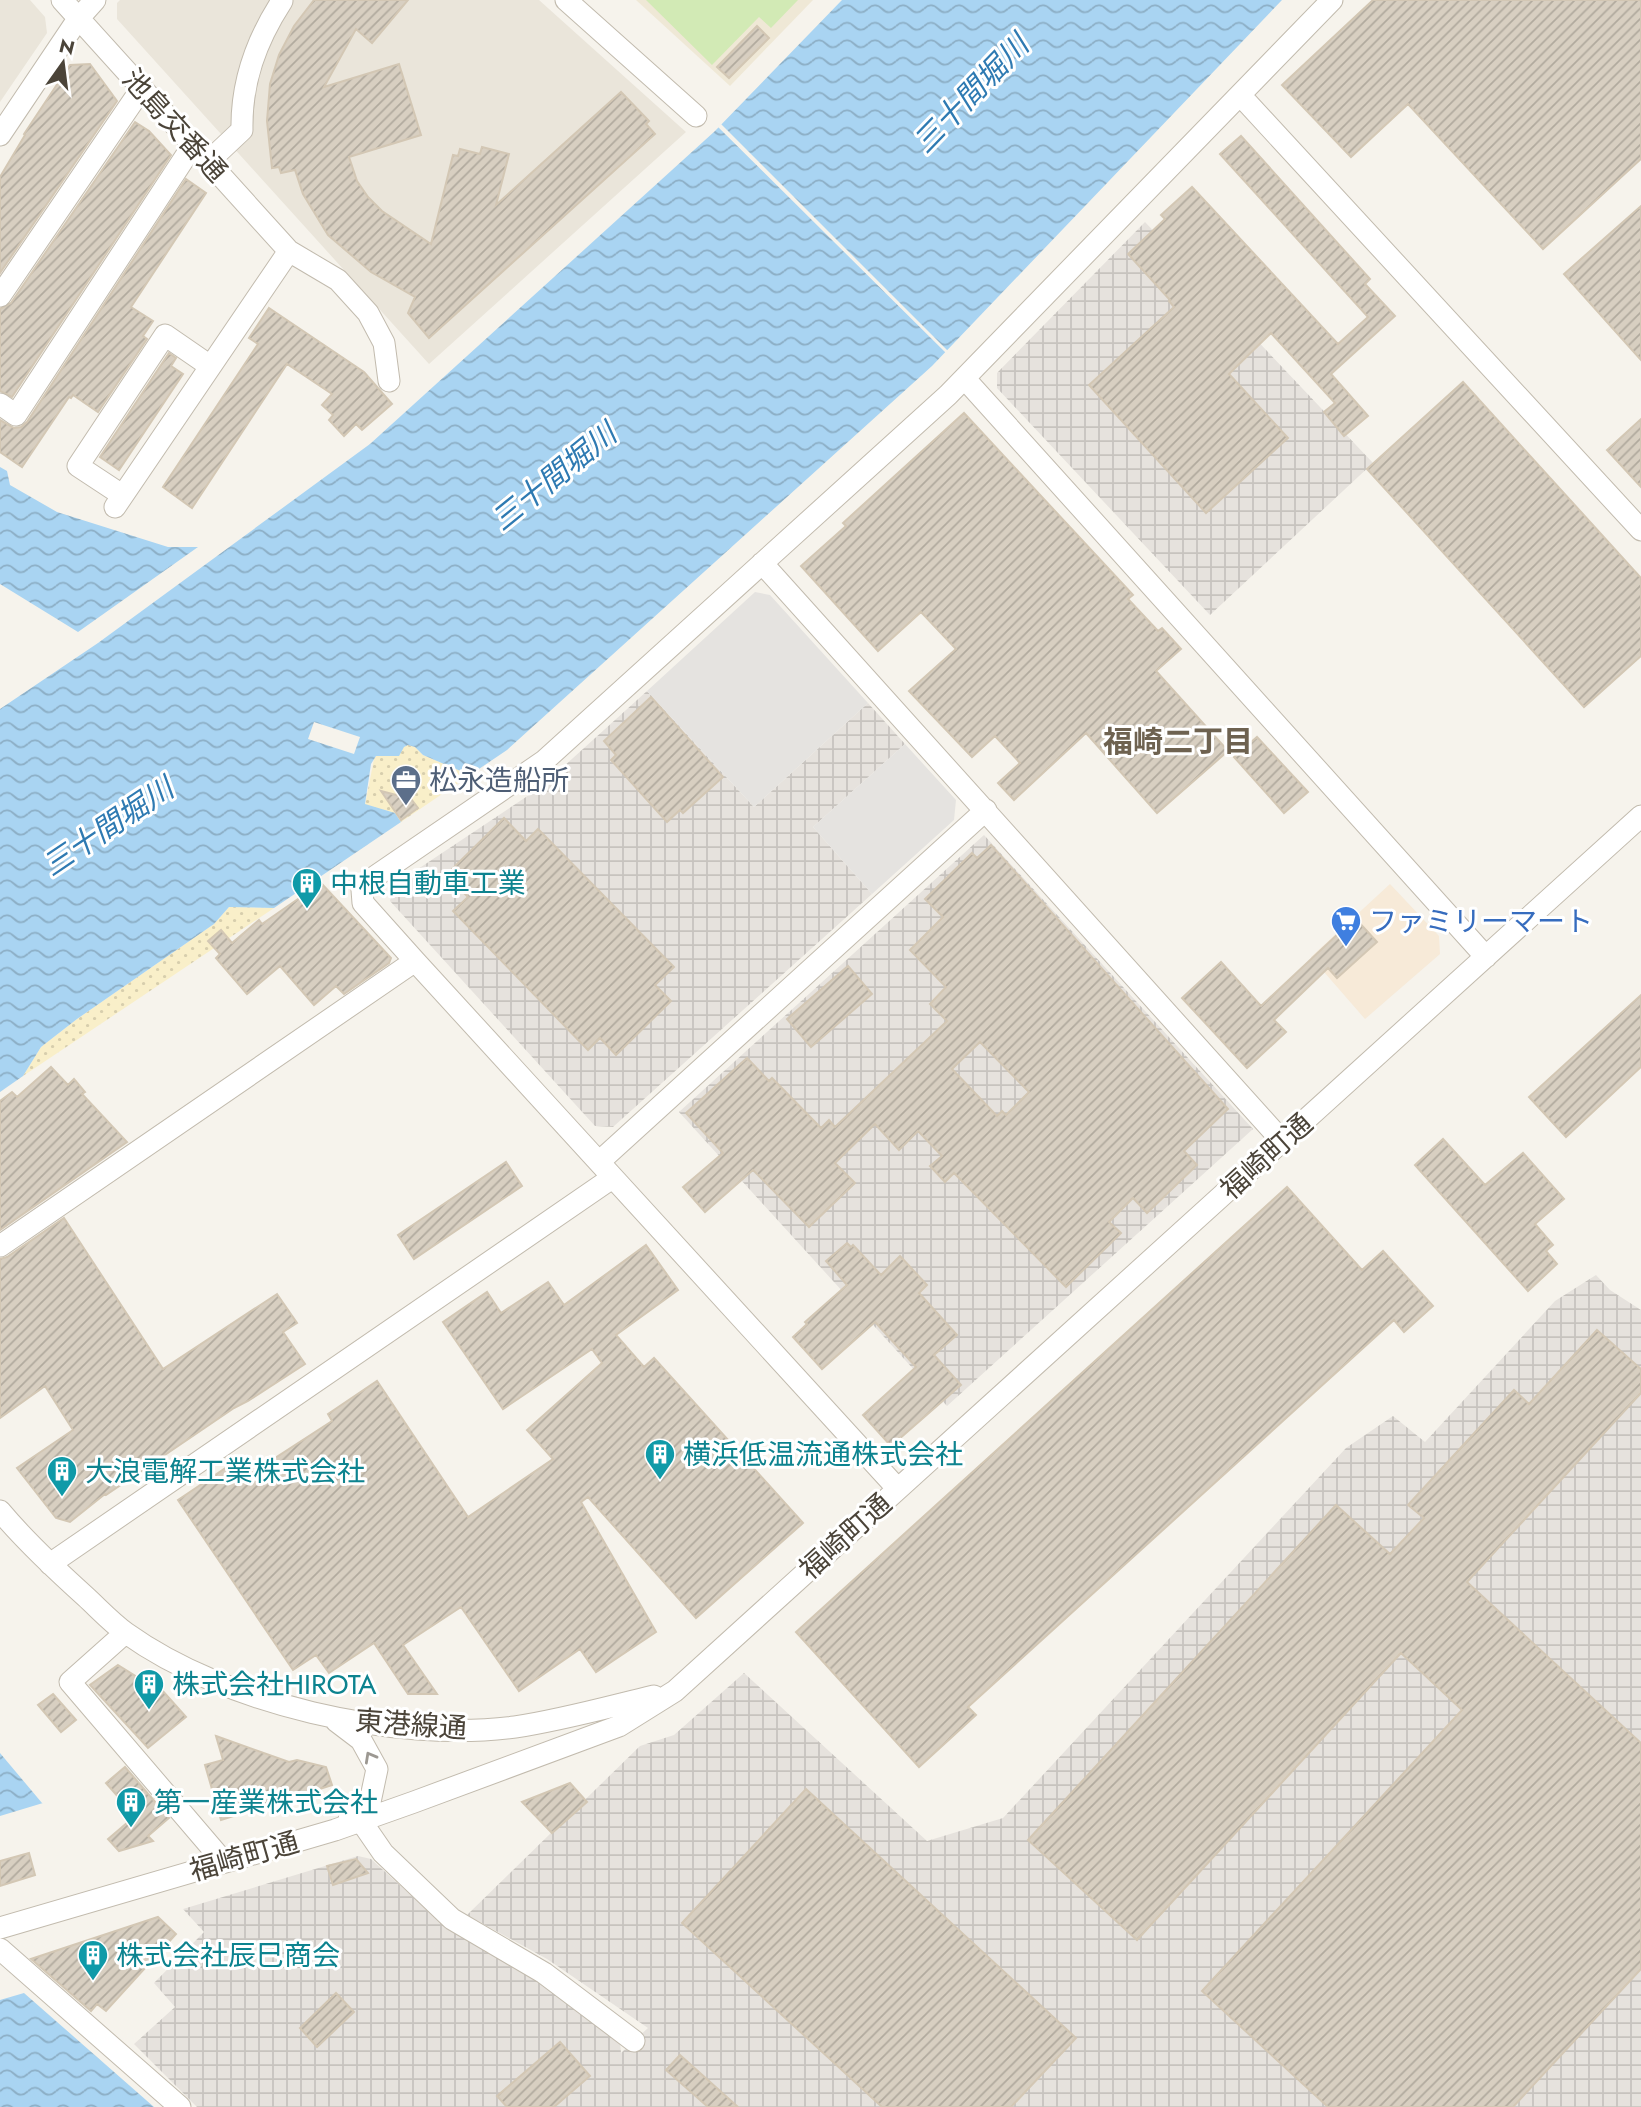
<svg xmlns="http://www.w3.org/2000/svg" width="1641" height="2107" viewBox="0 0 1641 2107" font-family="Jost,'Noto Sans JP',sans-serif">
	<style>
		.residential { fill: #eae5da }
		.commercial { fill: #f7ead8 }
		.industrial { fill: url(#industrial-grid) }
		.education { fill: #efe8d6 }
		.green { fill: #d2eab5 }
		.sand { fill: url(#sand-dots) }
		.parking { fill: #e5e3e0 }
		.water { fill: url(#water-waves) }
		.pier { fill: #f6f3ec }
		.building { fill: url(#building-hatch); stroke: #d3c7b4; stroke-width: 2; fill-rule: evenodd }
		.lines { fill: none; stroke-linecap: round; stroke-linejoin: round }
		.minor-casing { stroke: #c2bbae; stroke-width: 23 }
		.minor { stroke: #fff; stroke-width: 21 }
		.oneway { stroke: #9c9892 }
		.labels { text-anchor: middle; stroke-width: 6; stroke-linejoin: round; paint-order: stroke }
		.street-label { font-size: 28px; fill: #4b4439; stroke: #fff }
		.service-label { font-size: 28px; fill: #4e5e75; stroke: #fff; text-anchor: start }
		.culture-label { font-size: 28px; fill: #0d838f; stroke: #fff; text-anchor: start }
		.shop-label { font-size: 28px; fill: #366cbe; stroke: #fff; text-anchor: start }
		.water-label { font-size: 30px; font-style: italic; fill: #2e7ab2; stroke: #fff }
		.neighbourhood-label { font-size: 30px; font-weight: bold; fill: #6e6250; stroke: #fff }
	</style>
	<defs>
		<pattern id="industrial-grid" width="8" height="8" patternUnits="userSpaceOnUse" patternTransform="scale(1.75)"><rect width="8" height="8" fill="#e6e2dd"/><path d="M0 4h8M4 0v8" fill="none" stroke="#c7c3be"/></pattern>
		<pattern id="sand-dots" width="8" height="8" patternUnits="userSpaceOnUse" patternTransform="scale(1.75)"><rect width="8" height="8" fill="#f9efc9"/><path d="M2 2h.1M6 6h.1" fill="none" stroke="#d7cead" stroke-width="1.8" stroke-linecap="round"/></pattern>
		<pattern id="water-waves" width="16" height="10" patternUnits="userSpaceOnUse" patternTransform="scale(1.75)"><rect width="16" height="10" fill="#a9d4f2"/><path d="M0 5q4-4 8 0t8 0" fill="none" stroke="#8caec5"/></pattern>
		<pattern id="building-hatch" width="6" height="6" patternUnits="userSpaceOnUse" patternTransform="scale(1.75)"><rect width="6" height="6" fill="#d8cfc1"/><path d="M-1 1l2-2M0 6l6-6M5 7l2-2" fill="none" stroke="#b1aa9e"/></pattern>
	</defs>
	<rect width="100%" height="100%" fill="#f6f3ec"/>
	<!-- residential -->
	<path class="residential" d="M0,0H30L45,17L47,33L0,102Z
		M120,0H539L686,132L429,364L117,19V3Z"/>
	<!-- commercial -->
	<path class="commercial" d="M1390,884L1439,936L1440,954L1365,1019L1311,957Z"/>
	<!-- industrial -->
	<path class="industrial" d="M1145,222L1373,463L1210,615L997,388V373Z
		M647,691L754,807L868,703L905,744L813,827L872,894L613,1127L595,1126L390,901L394,885L541,787Z
		M984,835L1253,1129L947,1406L679,1112Z
		M1596,1275L1610,1290L1641,1310V2107H197L134,2044L175,2007L154,1983L204,1932L183,1909L358,1856L371,1859L449,1930L538,1981L620,2041L621,2053L648,2028L547,1959L467,1915L640,1746L674,1735L744,1673L927,1841L1003,1818L1346,1448L1393,1416L1425,1442L1555,1301Z"/>
	<!-- education -->
	<path class="education" d="M636,0H813L730,86Z"/>
	<!-- green -->
	<path class="green" d="M646,0H798L771,28L759,17L712,65Z"/>
	<!-- sand -->
	<path class="sand" d="M408,745L415,747L423,755L470,775L401,822L395,813L365,805L374,759L376,756Z
		M229,907L274,908L23,1076L41,1047L77,1019L214,924Z"/>
	<!-- parking -->
	<path class="parking" d="M755,592L770,595L868,703L754,807L647,691Z
		M905,744L956,800L954,820L872,894L813,827Z"/>
	<!-- water -->
	<path class="water" d="M842,0H1282L932,366L507,750L470,775L423,755L415,747L408,745L404,747L399,756H376L371,764L365,804L395,813L401,822L274,908L229,907L214,924L77,1019L41,1047L23,1076L0,1092V709L98,643L370,444L715,131Z
		M0,467L7,471L10,485L57,512L168,547H198L78,632L0,584Z
		M0,1753L42,1803H43L0,1816Z
		M24,1993L154,2107H155H0V2000Z"/>
	<!-- pier -->
	<path class="pier" d="M719,122L950,353L948,355L716,125Z
		M314,722L360,737L354,754L308,739Z"/>
	<!-- building -->
	<path class="building" d="M314,0H408L372,43L356,29L324,87L399,64L421,135L349,157L357,181L368,197L382,211L431,244L453,155L458,156L460,149L480,154L482,147L509,154L496,205L621,92L649,121L646,124L655,134L429,338L408,313L415,297L371,272L328,235L303,194L295,170L281,173L279,167L272,168L267,121L270,84L279,55L294,26Z
		M1373,0H1641V159L1543,249L1408,104L1351,157L1282,85Z
		M757,26L769,38L729,78L717,67Z
		M90,64L117,101L0,273V177L25,135L24,134L70,65Z
		M135,122L149,131L171,155L12,397L0,391V309L11,303Z
		M1241,136L1370,279L1365,284L1395,316L1331,374L1368,416L1344,436L1324,412L1335,403L1271,333L1229,374L1288,438L1206,513L1089,385L1174,307L1169,301L1170,300L1128,254L1165,219L1161,215L1192,187L1338,344L1368,317L1220,154Z
		M186,179L206,193L131,307L153,321L143,336L147,339L98,412L73,395L71,398L69,397L22,467L0,452V420L14,428L21,427L27,422Z
		M1641,206V360L1564,274Z
		M269,308L364,372L392,404L362,430L356,424L344,436L329,420L333,415L322,405L332,394L287,364L192,508L163,487L258,344L249,338Z
		M169,353L176,358L171,366L183,374L119,470L100,457Z
		M1463,382L1641,578V656L1584,707L1367,469Z
		M964,413L1133,595L1128,599L1158,631L1162,628L1181,649L1156,671L1228,751L1157,813L1086,733L1014,800L998,783L1020,763L995,736L972,757L909,691L956,649L921,612L878,651L801,566L846,526L843,523Z
		M1641,419V487L1607,450Z
		M651,697L723,777L683,813L680,810L667,822L611,760L616,755L604,741Z
		M1257,737L1308,792L1284,813L1234,757Z
		M381,791L411,799L418,808L401,820Z
		M504,818L526,841L538,829L674,967L655,985L671,1001L616,1055L600,1038L588,1050L453,911L468,897L446,875Z
		M991,845L1228,1109L1184,1151L1197,1165L1147,1213L1133,1198L1109,1222L1121,1233L1066,1287L954,1173L945,1182L930,1166L942,1156L918,1131L899,1150L875,1124L835,1163L855,1183L809,1227L753,1170L705,1212L683,1187L723,1153L686,1113L747,1058L769,1081L772,1078L821,1128L829,1120L835,1127L947,1021L930,1004L946,987L910,950L943,917L925,899L972,853L977,858ZM980,1042L1029,1092L1006,1115L1002,1111L997,1116L952,1069Z
		M321,883L391,958L389,963L344,994L336,986L314,1005L280,966L247,994L216,958L220,954L208,941L221,930L232,943L259,920L262,924Z
		M1355,918L1377,942L1337,978L1328,968L1274,1020L1286,1032L1247,1068L1182,998L1221,962L1261,1006Z
		M848,966L872,994L811,1047L787,1019Z
		M1641,995V1067L1566,1137L1529,1097Z
		M51,1067L68,1085L74,1079L85,1092L82,1094L127,1142L0,1230V1101L12,1092L17,1097Z
		M1443,1139L1485,1185L1523,1153L1564,1199L1535,1224L1553,1245L1546,1251L1557,1264L1528,1291L1415,1165Z
		M506,1162L522,1186L414,1259L398,1235Z
		M1287,1187L1362,1270L1383,1251L1433,1306L1404,1332L1394,1320L968,1707L976,1715L919,1767L796,1632Z
		M64,1218L163,1369L277,1294L297,1323L283,1332L305,1364L248,1401L234,1408L106,1495L105,1494L70,1522L56,1518L17,1468L73,1430L45,1386L0,1418V1259L7,1257Z
		M847,1243L851,1247L853,1245L881,1275L900,1256L927,1285L919,1293L957,1335L934,1355L961,1385L891,1446L863,1415L916,1367L875,1322L822,1369L793,1337L807,1324L805,1322L847,1285L826,1261Z
		M646,1245L678,1290L616,1335L644,1367L654,1358L803,1523L696,1618L588,1497L581,1502L656,1632L596,1672L580,1649L519,1691L461,1607L403,1645L437,1694H408L374,1643L329,1673L316,1655L293,1670L178,1500L242,1457L252,1473L332,1421L328,1414L377,1381L468,1517L553,1459L527,1430L602,1363L592,1349L503,1409L443,1322L487,1292L501,1313L548,1282L564,1305Z
		M1597,1330L1641,1369V1393L1467,1582L1641,1743V1969L1513,2107H1328L1202,1991L1462,1710L1401,1653L1137,1940L1028,1840L1336,1505L1390,1554L1424,1518L1408,1505L1514,1390L1529,1404Z
		M118,1665L142,1680L146,1677L159,1692L162,1690L186,1717L148,1748L90,1685Z
		M53,1694L76,1720L61,1732L38,1705Z
		M216,1736L289,1762L297,1760L326,1767L332,1785L221,1820L205,1765L223,1760Z
		M125,1767L169,1818L148,1836L153,1841L119,1851L108,1839L135,1816L106,1783Z
		M570,1783L587,1802L552,1833L522,1802Z
		M806,1789L1076,2038L1011,2107H882L682,1923Z
		M29,1853L35,1875L0,1886V1861Z
		M356,1859L368,1873L333,1885L327,1866Z
		M158,1917L176,1934L106,2011L97,2004L91,2011L31,1959Z
		M336,1993L354,2012L317,2047L300,2028Z
		M560,2042L590,2076L554,2107H507L497,2096Z
		M680,2055L738,2107H708L666,2070Z"/>
	<g class="lines">
		<!-- minor casing -->
		<g class="minor-casing">
			<path id="minor" d="M62,0L289,251L338,280L368,313L384,343L389,381
				M566,0L696,116
				M1241,96L1641,530
				M0,135L78,19L95,0
				M208,162L242,130C241,82 256,41 282,1
				M0,296L142,88
				M965,379L1486,957
				M0,404L16,415L193,145
				M122,495L78,466L165,335L210,366
				M115,507L289,251
				M762,563L1283,1142
				M599,1162L986,810
				M0,1246L415,961
				M897,1488L415,961L363,903L362,890L370,880L544,761L948,395L1332,0
				M0,1511C26,1542 56,1570 86,1597C99,1609 112,1623 126,1633C225,1704 394,1743 515,1727C562,1720 608,1707 654,1696
				M50,1564L612,1178
				M125,1633L70,1682L223,1861
				M336,1721L361,1740L377,1769L370,1802L349,1819
				M361,1821L383,1853L452,1919L544,1973L634,2041
				M0,1928L335,1830L414,1802L619,1726L675,1691L1641,816
				M0,1949L180,2107"/>
		</g>
		<!-- minor -->
		<use href="#minor" class="minor"/>
	</g>
	<!-- one-way arrows -->
	<defs><path id="oneway-chevron" d="M-2-3.5L2.5 0L-2 3.5" fill="none" stroke-width="1.6" stroke-linecap="round" stroke-linejoin="round" transform="scale(1.75)"/></defs>
	<use class="oneway" href="#oneway-chevron" transform="translate(370 1757) rotate(-119)"/>
	<!-- icons -->
	<defs>
		<g id="office-pin" transform="scale(1.575)"><path d="M0 17L-7.5 6A9.5 9.5 0 1 1 7.5 6Z" fill="#5c6f8a" stroke="#fff"/><path d="M-6-3h4V-5.5h4V-3h4V5H-6ZM-1-4.5V-3h2v-1.5ZM-6 0V1H6V0Z" fill="#fff"/></g>
		<g id="building-pin" transform="scale(1.575)"><path d="M0 17L-7.5 6A9.5 9.5 0 1 1 7.5 6Z" fill="#0f9aa8" stroke="#fff"/><path d="M-4-6H4V6H1V3H-1V6H-4ZM-2.5-4.3h1.7v1.8h-1.7ZM.8-4.3h1.7v1.8H.8ZM-2.5-1h1.7V.8h-1.7ZM.8-1h1.7V.8H.8Z" fill="#fff"/></g>
		<g id="supermarket-pin" transform="scale(1.575)"><path d="M0 17L-7.5 6A9.5 9.5 0 1 1 7.5 6Z" fill="#3f7fe0" stroke="#fff"/><path d="M-6-5.5h2.5l.6 2H6L4.5 2H-2.5L-4.4-4H-6ZM-1.5 3.2a1.3 1.3 0 1 0 .1 0ZM3 3.2a1.3 1.3 0 1 0 .1 0Z" fill="#fff"/></g>
	</defs>
	<g fill-rule="evenodd">
		<use href="#office-pin" x="406" y="780"/>
		<use href="#building-pin" x="307" y="883"/>
		<use href="#supermarket-pin" x="1346" y="921"/>
		<use href="#building-pin" x="660" y="1454"/>
		<use href="#building-pin" x="62" y="1471"/>
		<use href="#building-pin" x="149" y="1684"/>
		<use href="#building-pin" x="131" y="1802"/>
		<use href="#building-pin" x="93" y="1955"/>
	</g>
	<g class="labels">
		<!-- street labels -->
		<g class="street-label">
			<text transform="translate(175 125) rotate(48)" y="10">池島交番通</text>
			<text transform="translate(1266 1156) rotate(-42)" y="10">福崎町通</text>
			<text transform="translate(845 1536) rotate(-42)" y="10">福崎町通</text>
			<text transform="translate(411 1724) rotate(4)" y="10">東港線通</text>
			<text transform="translate(244 1856) rotate(-16)" y="10">福崎町通</text>
		</g>
		<!-- service labels -->
		<g class="service-label">
			<text x="429" y="790">松永造船所</text>
		</g>
		<!-- culture labels -->
		<g class="culture-label">
			<text x="330" y="893">中根自動車工業</text>
			<text x="683" y="1464">横浜低温流通株式会社</text>
			<text x="85" y="1481">大浪電解工業株式会社</text>
			<text x="172" y="1694">株式会社HIROTA</text>
			<text x="154" y="1812">第一産業株式会社</text>
			<text x="116" y="1965">株式会社辰巳商会</text>
		</g>
		<!-- shop labels -->
		<g class="shop-label">
			<text x="1369" y="931">ファミリーマート</text>
		</g>
		<!-- water labels -->
		<g class="water-label">
			<text transform="translate(971 94) rotate(-46)" y="10">三十間堀川</text>
			<text transform="translate(554 477) rotate(-39)" y="10">三十間堀川</text>
			<text transform="translate(108 827) rotate(-34)" y="10">三十間堀川</text>
		</g>
		<!-- neighbourhood labels -->
		<g class="neighbourhood-label">
			<text x="1178" y="752">福崎二丁目</text>
		</g>
	</g>
	<!-- north arrow -->
	<g transform="translate(63 63) rotate(14)" stroke="#ffffff" stroke-width="5" paint-order="stroke">
	<path d="M0-5L12 26L0 18L-12 26Z" fill="#4b4439"/>
	<text y="-10" font-size="19" font-weight="bold" text-anchor="middle" fill="#4b4439">N</text>
	</g>
</svg>
